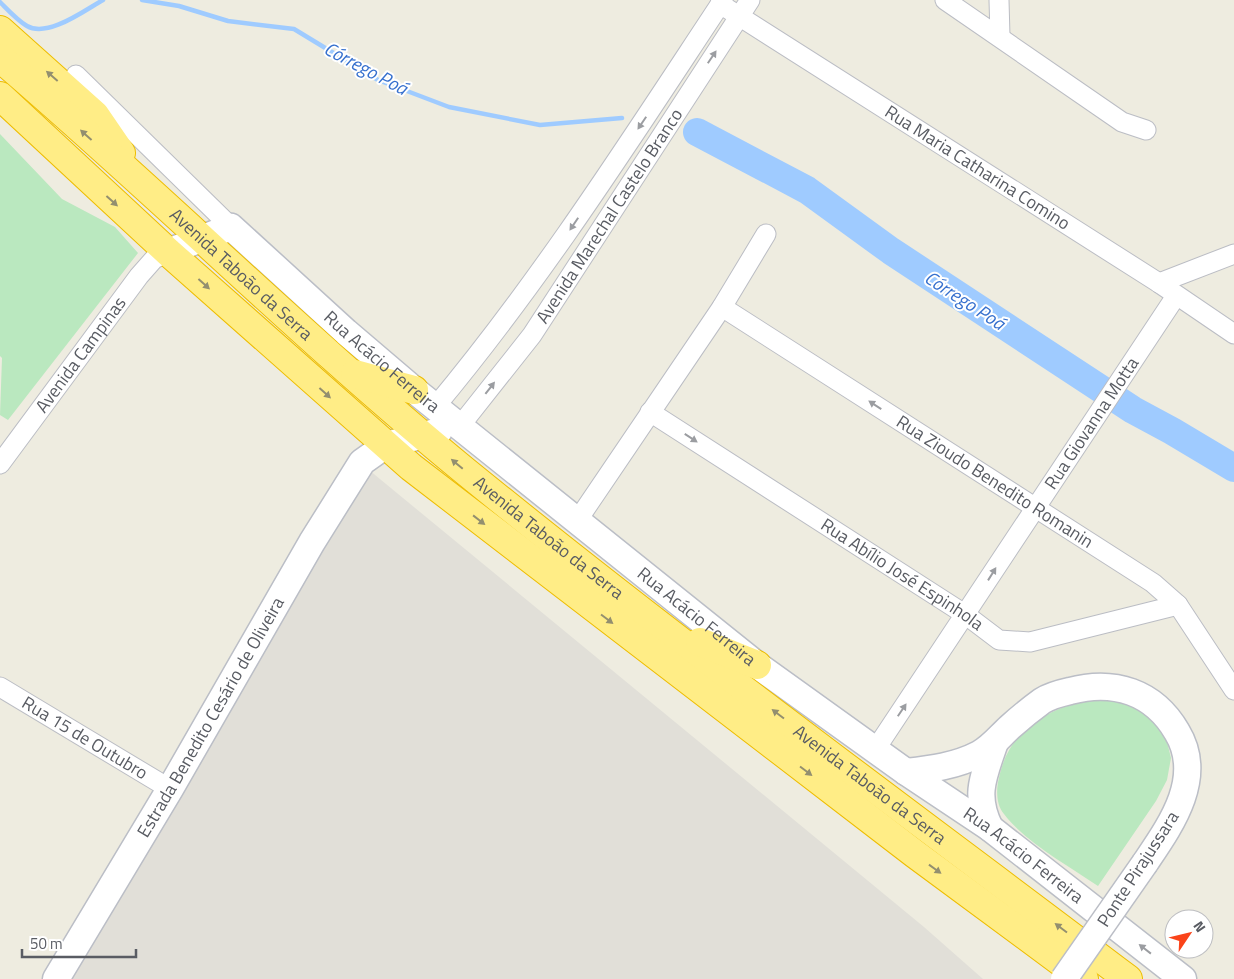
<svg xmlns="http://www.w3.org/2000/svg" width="1234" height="979" viewBox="0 0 1234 979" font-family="'Titillium Web',sans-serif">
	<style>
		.industrial { fill: #e1dfd8 }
		.green { fill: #bae8bf }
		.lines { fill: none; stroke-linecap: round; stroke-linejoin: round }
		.stream { stroke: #9fcbff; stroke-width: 4.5 }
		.river { stroke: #9fcbff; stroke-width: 28 }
		.street-casing { stroke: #bbbdc4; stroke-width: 21 }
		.secondary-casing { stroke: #bbbec6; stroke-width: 29 }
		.highway-casing { stroke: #eebd00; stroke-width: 30 }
		.street { stroke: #fff; stroke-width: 19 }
		.secondary { stroke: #fff; stroke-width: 26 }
		.highway { stroke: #ffed86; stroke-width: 28 }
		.secondary-bridge-casing { stroke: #bbbec6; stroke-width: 29; stroke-linecap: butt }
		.secondary-bridge { stroke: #fff; stroke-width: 26 }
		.oneway { fill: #9b9da1 }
		.oneway2 { fill: #938f6f }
		.labels { text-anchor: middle; stroke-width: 4; stroke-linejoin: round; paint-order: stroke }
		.street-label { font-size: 18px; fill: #595c63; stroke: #fff }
		.water-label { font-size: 19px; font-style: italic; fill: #3670ce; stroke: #fff }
	</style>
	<rect width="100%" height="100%" fill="#eeece0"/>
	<!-- industrial -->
	<path class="industrial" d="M369,470L924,927L983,979H66Z"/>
	<!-- green -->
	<path class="green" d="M0,134L62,199L115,227L138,253L8,420L0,415L2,358L0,356Z
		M1098,695L1131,698L1165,734L1171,758L1167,780L1156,801L1098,886C1069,866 1025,842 1004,814C996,805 996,789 999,778C1010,724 1052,710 1098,695Z"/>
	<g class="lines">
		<!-- stream -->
		<path class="stream" d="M142,0L179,6L228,21L294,29L378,80L449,107L540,125L622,118
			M0,2C8,10 17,20 27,26C48,38 85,10 103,0"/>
		<!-- river -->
		<path class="river" d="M697,132L807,190L891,251L1133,410L1172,431L1234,468"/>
		<!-- street casing -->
		<g class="street-casing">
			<g id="street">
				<path d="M945,0L1122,122L1146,130"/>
				<path d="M999,0L1000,36"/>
				<path id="s1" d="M720,4L1159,283L1234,334"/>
				<path d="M76,75L231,227"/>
				<path d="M1159,283L1234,254"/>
				<path id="s2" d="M722,307L1153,583L1178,605L1234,690"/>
				<path d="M435,407C542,279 631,139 723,0"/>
				<path id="s3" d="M650,412L966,615L999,640L1030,642L1178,605"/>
				<path id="s4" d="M460,426L532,335L750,0"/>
				<path id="s5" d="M0,464L139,276L154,259L168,252"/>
				<path d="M577,521L722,307L766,234"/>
				<path id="s6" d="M0,687L170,789"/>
				<path id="s7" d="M875,750L1176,296"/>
			</g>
		</g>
		<!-- secondary casing -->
		<g class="secondary-casing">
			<g id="secondary">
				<path id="s8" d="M168,252L231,227L346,332L414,390L757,665L906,772L990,828L1183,979"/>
				<path d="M906,772C931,769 956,766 979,754C992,747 999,737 1010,727C1020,718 1031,709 1042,701C1050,696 1061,693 1070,691C1114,679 1154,692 1177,732C1205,778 1170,826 1145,863"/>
				<path d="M990,828C974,796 983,777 994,745"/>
				<path id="s9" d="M56,979L170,789L312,542L362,462L386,445L439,431"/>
			</g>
		</g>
		<!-- highway casing -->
		<g class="highway-casing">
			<g id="highway">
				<path d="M0,30L95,115L121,153"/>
				<path id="s10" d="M0,58C158,193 305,340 465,471C681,647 906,811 1128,979"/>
				<path d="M0,96L168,252L411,467L915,854L1084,979"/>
				<path d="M355,374L414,390"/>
				<path d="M700,642L757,665"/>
			</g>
		</g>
		<!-- street -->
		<use href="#street" class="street"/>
		<!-- secondary -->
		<use href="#secondary" class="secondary"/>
		<!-- highway -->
		<use href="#highway" class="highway"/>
		<!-- secondary-bridge casing -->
		<g class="secondary-bridge-casing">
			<path id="secondary-bridge" d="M1064,979L1145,863"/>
		</g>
		<!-- secondary-bridge -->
		<use href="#secondary-bridge" class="secondary-bridge"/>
	</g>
	<!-- one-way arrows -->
	<defs><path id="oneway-solid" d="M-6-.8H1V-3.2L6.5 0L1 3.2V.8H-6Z" transform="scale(1.25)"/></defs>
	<g class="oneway">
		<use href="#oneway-solid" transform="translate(712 57) rotate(-56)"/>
		<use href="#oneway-solid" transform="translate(642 123) rotate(124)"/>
		<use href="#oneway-solid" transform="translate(574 224) rotate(124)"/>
		<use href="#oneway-solid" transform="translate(490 388) rotate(-52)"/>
		<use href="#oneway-solid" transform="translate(875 405) rotate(-147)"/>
		<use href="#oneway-solid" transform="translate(691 438) rotate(33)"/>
		<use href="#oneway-solid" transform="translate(992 574) rotate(-58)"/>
		<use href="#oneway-solid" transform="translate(902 710) rotate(-56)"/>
		<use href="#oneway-solid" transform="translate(1145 949) rotate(-142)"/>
	</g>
	<g class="oneway2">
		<use href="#oneway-solid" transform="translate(52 76) rotate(-139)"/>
		<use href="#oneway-solid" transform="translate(86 135) rotate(-138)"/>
		<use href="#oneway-solid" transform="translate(112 201) rotate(42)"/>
		<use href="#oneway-solid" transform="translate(204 284) rotate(42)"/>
		<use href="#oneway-solid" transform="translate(325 393) rotate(42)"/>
		<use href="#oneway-solid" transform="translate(457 464) rotate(-140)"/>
		<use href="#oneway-solid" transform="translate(479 520) rotate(38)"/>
		<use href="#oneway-solid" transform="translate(607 619) rotate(37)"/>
		<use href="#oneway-solid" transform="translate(778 714) rotate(-143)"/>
		<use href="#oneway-solid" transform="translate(806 771) rotate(37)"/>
		<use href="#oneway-solid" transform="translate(935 869) rotate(36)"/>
		<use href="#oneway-solid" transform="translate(1061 928) rotate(-143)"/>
	</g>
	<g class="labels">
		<!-- street labels -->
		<g class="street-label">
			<text dy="6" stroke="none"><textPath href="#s1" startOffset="305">Rua Maria Catharina Comino</textPath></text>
			<text dy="6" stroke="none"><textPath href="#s4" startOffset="258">Avenida Marechal Castelo Branco</textPath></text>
			<text dy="6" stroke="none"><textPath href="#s10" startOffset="324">Avenida Taboão da Serra</textPath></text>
			<text dy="6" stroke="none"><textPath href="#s5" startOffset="136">Avenida Campinas</textPath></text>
			<text dy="6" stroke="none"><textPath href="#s8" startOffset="270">Rua Acácio Ferreira</textPath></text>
			<text dy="6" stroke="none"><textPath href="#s7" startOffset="392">Rua Giovanna Motta</textPath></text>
			<text dy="6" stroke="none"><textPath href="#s2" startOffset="324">Rua Zioudo Benedito Romanin</textPath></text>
			<text dy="6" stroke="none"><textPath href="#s10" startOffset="729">Avenida Taboão da Serra</textPath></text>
			<text dy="6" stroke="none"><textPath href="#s3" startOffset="300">Rua Abílio José Espinhola</textPath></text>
			<text dy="6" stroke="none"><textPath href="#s8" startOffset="675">Rua Acácio Ferreira</textPath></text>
			<text dy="6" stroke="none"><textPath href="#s9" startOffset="304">Estrada Benedito Cesário de Oliveira</textPath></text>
			<text dy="6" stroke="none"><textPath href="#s6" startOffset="99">Rua 15 de Outubro</textPath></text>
			<text dy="6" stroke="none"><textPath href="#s10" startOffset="1134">Avenida Taboão da Serra</textPath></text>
			<text dy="6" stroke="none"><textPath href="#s8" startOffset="1080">Rua Acácio Ferreira</textPath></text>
			<text transform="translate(1138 869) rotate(-57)" y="6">Ponte Pirajussara</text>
		</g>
		<!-- water labels -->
		<g class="water-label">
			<text transform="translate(366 68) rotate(28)" y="7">Córrego Poá</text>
			<text transform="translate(965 300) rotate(33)" y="7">Córrego Poá</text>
		</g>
	</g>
	<!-- north arrow -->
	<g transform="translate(1189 934) rotate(55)"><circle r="24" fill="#ffffff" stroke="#bdbec1"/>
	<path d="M0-4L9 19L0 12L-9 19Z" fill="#fa441a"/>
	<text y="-8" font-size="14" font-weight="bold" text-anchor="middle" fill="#595c63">N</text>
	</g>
	<!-- scale -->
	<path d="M22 949v8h114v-8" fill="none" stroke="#595c63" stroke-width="2.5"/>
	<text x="30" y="949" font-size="15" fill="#595c63" stroke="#ffffff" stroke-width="4" paint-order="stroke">50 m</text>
</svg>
